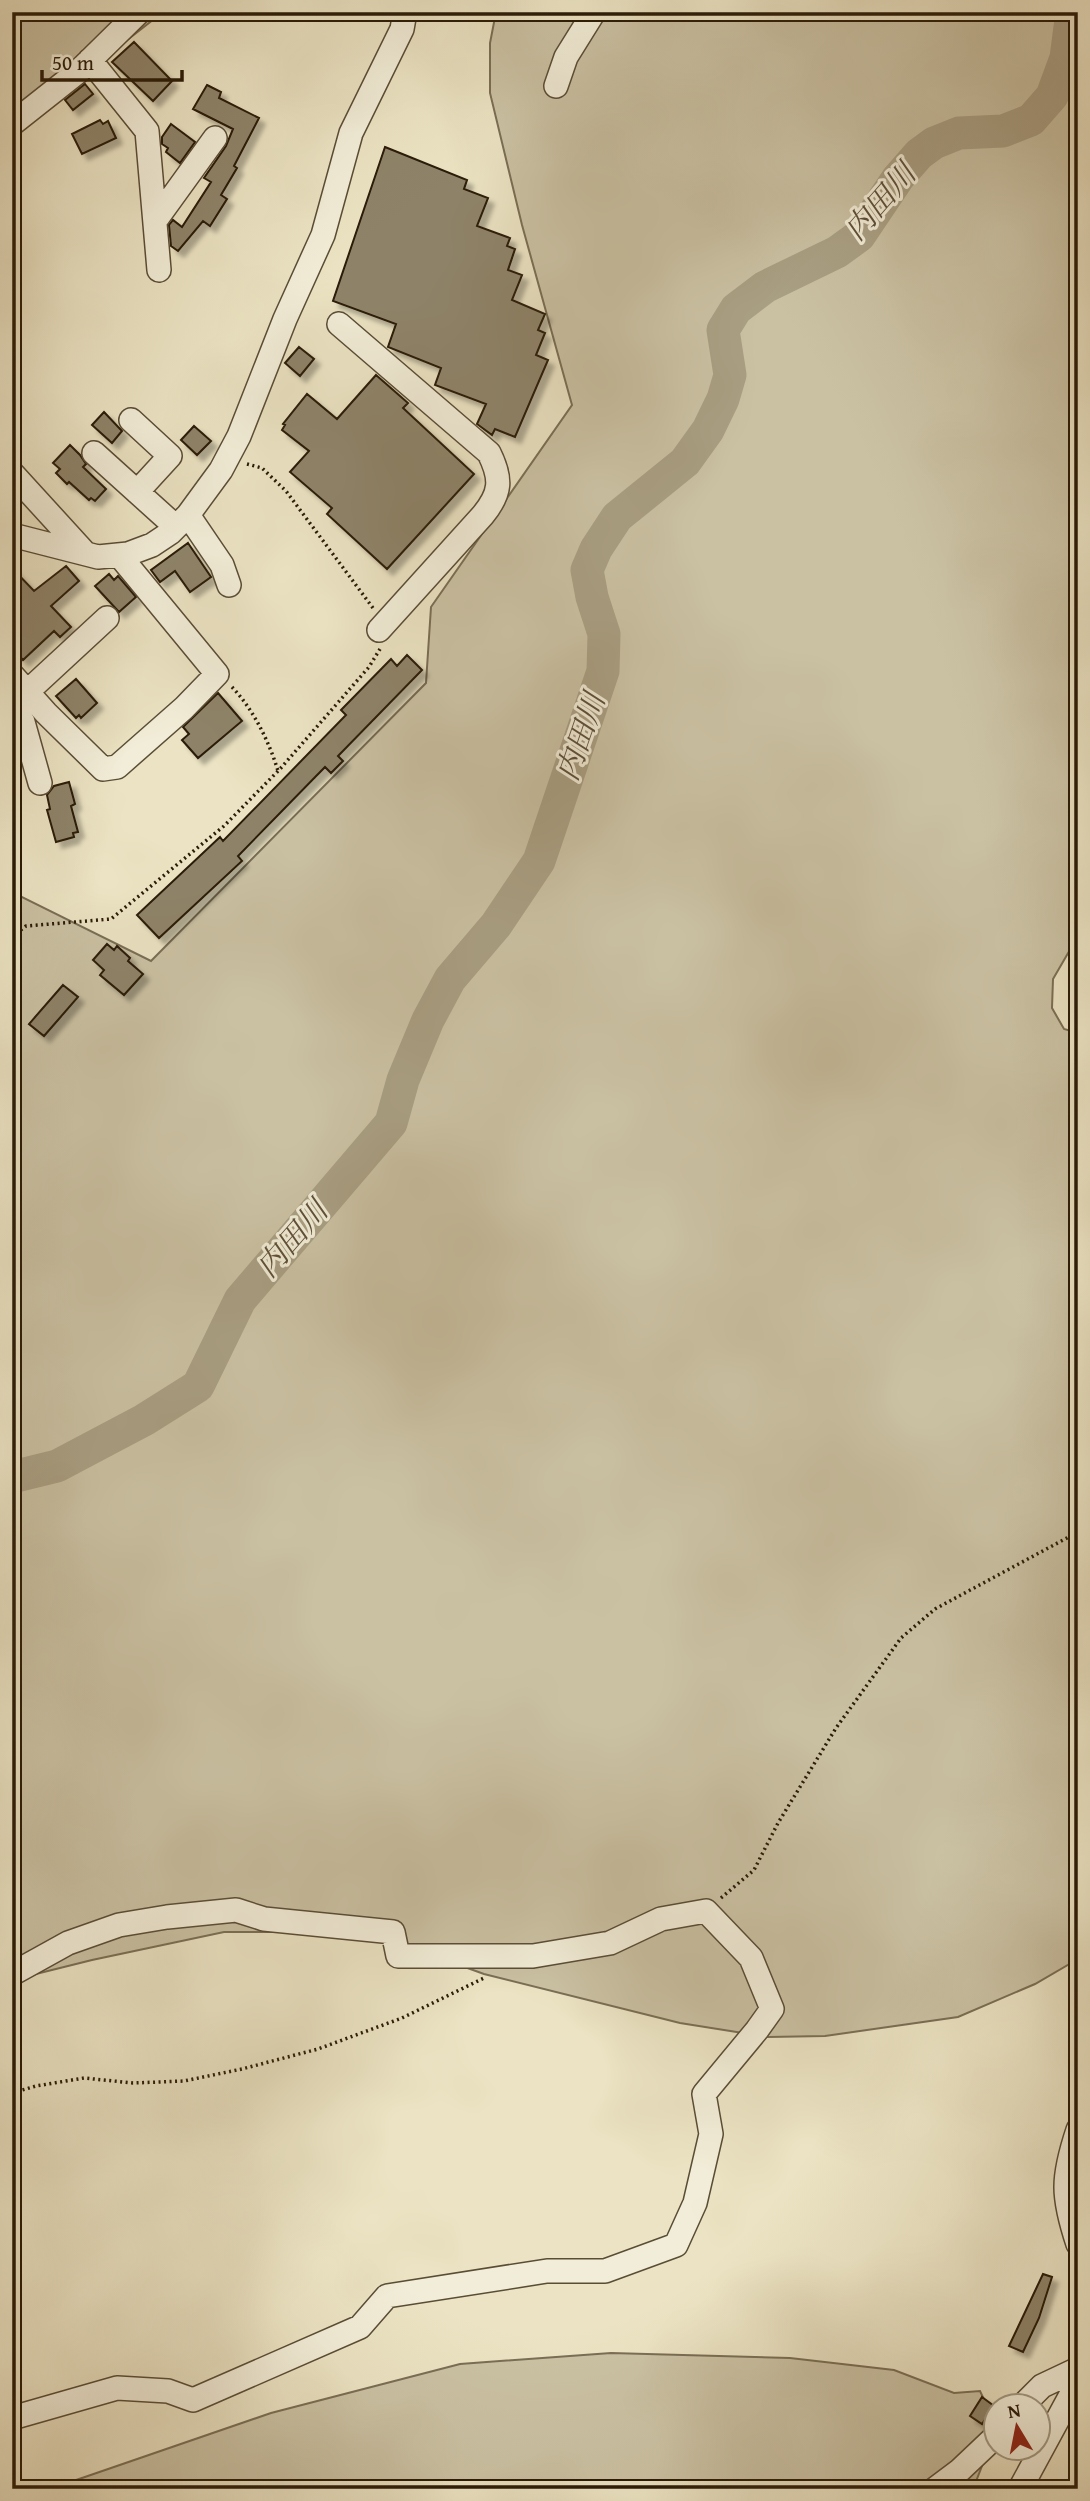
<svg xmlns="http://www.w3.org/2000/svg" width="1090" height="2501" viewBox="0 0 1090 2501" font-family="'Gentium Book Plus','Noto Serif JP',serif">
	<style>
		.green { fill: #cac1a3; stroke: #7a6e55; stroke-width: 2 }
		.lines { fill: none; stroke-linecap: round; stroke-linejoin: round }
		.river { stroke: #a99f83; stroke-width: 33 }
		.building { fill: #8e8369; stroke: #2a1b07; stroke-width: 2; filter: url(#shadow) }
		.minor-casing { stroke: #5a4d36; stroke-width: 26 }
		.path { stroke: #2a1b07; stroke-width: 3.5; stroke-dasharray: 2 3.5; stroke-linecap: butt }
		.minor { stroke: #f2edd8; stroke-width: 23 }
		.labels { text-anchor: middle; stroke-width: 6; stroke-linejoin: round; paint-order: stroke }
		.water-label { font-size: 30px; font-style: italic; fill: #5d5039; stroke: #f2edd8 }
	</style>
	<defs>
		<filter id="shadow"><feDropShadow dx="6" dy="6" stdDeviation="2" flood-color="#0004"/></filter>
	</defs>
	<rect width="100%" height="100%" fill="#ebe3c3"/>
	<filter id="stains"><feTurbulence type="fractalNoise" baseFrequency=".00286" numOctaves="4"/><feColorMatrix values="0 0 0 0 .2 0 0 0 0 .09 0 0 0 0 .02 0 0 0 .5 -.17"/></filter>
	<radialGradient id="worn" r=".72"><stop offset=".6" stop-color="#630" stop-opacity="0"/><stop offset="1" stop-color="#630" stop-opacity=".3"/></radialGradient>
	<!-- green -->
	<path class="green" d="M12,12H163L57,95L12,120Z
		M496,12H1078V936L1053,979L1052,1008L1064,1029L1078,1033V1959L1035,1984L958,2017L825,2036L768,2037L680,2023L484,1974L393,1941L324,1932H224L92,1960L12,1980V892L151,961L426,683L431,607L572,405L522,225L490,93V43Z
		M611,2353L790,2358L894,2370L954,2393L980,2391L991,2414L989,2448L973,2489H50L271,2413L460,2364Z"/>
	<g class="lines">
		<!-- river -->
		<path class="river" d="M12,1477L57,1466L144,1420L198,1386L240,1300L391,1123L403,1080L428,1020L450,979L496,925L539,861L603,671L604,634L592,597L587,570L596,549L617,517L685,462L708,430L723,399L730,375L723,330L736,309L765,287L837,252L859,236L898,178L919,154L934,143L959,133L1003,131L1031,120L1052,96L1066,58L1072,12"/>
	</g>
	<!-- building -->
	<path class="building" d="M134,42L172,81L153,101L112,62Z
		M85,84L93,94L73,110L65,100Z
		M207,85L221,92L219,98L259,118L234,166L237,168L221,195L227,199L210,226L203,221L178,251L171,246L169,225L173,220L182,227L211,182L204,178L226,146L233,129L193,109Z
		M100,120L103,124L108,121L116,138L82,154L72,134Z
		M171,124L195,142L180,163L166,152L168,148L162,144V137Z
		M385,147L467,180L464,189L488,198L477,226L510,238L507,246L515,249L508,270L522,275L512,300L545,314L538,330L545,333L536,355L548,360L515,437L495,429L492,435L477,424L486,404L435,385L441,368L388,347L396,324L333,301Z
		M299,347L314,359L300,376L285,363Z
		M376,375L408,403L403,408L474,474L387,569L327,514L332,508L290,472L309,451L282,430L285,425L283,424L307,394L337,419Z
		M104,412L122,431L112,443L92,425Z
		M194,426L211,441L197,455L181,440Z
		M70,445L80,455L86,464L83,467L106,489L95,501L91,498L89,500L69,482L67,484L56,473L60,469L53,463Z
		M188,543L211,577L190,592L175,571L160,582L151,570Z
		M66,566L79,581L51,606L71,627L60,637L54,631L23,660L12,648V568L34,591Z
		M109,574L114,580L118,576L136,597L119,612L95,586Z
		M407,655L422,670L338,756L343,761L331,773L325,767L238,856L242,861L159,938L137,915L220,837L223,841L346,715L341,710L391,659L397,666Z
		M76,679L97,703L81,718L79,715L76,718L56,696Z
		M218,693L242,721L198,758L182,740L189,734L183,727Z
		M69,782L75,804L71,806L78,832L73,833L74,837L56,842L47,810L50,809L47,795L54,786Z
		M107,944L114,950L117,946L130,958L128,961L143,974L124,995L100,975L104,970L93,960Z
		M63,985L78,997L44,1036L29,1024Z
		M1043,2274L1052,2277L1039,2318L1023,2352L1009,2346Z
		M982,2397L994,2406L982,2424L970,2416Z"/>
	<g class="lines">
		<!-- minor casing -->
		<g class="minor-casing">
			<path id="minor" d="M90,60L147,131L159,270
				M556,86L566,57L594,12
				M12,124L79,71L139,12
				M155,221L215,138
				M339,324L489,453C502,479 501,493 483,515L379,630
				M131,420L170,456L137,492
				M94,453L176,527
				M12,473L85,553
				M188,515L222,565L229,585
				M12,535L98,557L128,554L152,545L170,533L188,515L221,470L239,436L285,319L323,235L351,133L402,29L405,12
				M12,675L46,713L103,769L117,767L184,708L217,674L119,555
				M27,692L107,618
				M12,709L23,722L40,783
				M12,1974L68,1943L119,1925L167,1917L236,1910L264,1919L393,1932L398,1956H533L610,1943L661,1919L706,1911L751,1958L772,2009L757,2030L704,2094L711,2134L695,2203L676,2245L605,2271H547L387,2296L360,2327L193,2400L168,2391L117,2388L12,2418
				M1078,2130C1062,2178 1062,2196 1078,2244
				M1022,2406L1042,2386L1078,2369
				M935,2489L959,2471L996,2436
				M1020,2489L1078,2382"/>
		</g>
		<!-- path -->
		<path class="path" d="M247,464L262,468L286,491L373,608
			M232,687C253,709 269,741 278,771
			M12,937L26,926L111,919L224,826L280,769L369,667L380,649
			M721,1898L754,1870L778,1823L836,1728L901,1638L935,1609L1078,1532
			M12,2093L36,2086L84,2078L133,2083L184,2081L242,2069L318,2049L402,2018L486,1977"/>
		<!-- minor -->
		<use href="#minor" class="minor"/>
	</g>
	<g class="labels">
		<!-- water labels -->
		<g class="water-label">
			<text transform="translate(880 202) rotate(-49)" y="10">内田川</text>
			<text transform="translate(581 737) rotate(-71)" y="10">内田川</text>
			<text transform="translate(292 1239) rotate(-49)" y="10">内田川</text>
		</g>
	</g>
	<!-- margin -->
	<rect width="1090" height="2501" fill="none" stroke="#ebe3c3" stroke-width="42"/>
	<rect x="14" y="14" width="1062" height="2473" fill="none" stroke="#2a1b07" stroke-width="3.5"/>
	<rect x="21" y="21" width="1048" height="2459" fill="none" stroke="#2a1b07" stroke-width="2"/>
	<!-- north arrow -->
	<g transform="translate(1017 2427) rotate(350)"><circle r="33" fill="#f2edd8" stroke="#a29984" stroke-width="2"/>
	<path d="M0-5L12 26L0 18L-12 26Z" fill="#8f2418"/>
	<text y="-10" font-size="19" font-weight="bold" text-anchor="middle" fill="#2a1b07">N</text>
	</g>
	<!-- scale -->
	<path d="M42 70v10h140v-10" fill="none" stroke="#2a1b07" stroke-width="3.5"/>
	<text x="52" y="70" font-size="21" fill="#2a1b07" stroke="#f2edd8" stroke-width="5" paint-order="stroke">50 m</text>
	<rect width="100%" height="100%" filter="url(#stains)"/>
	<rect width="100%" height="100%" fill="url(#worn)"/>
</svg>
